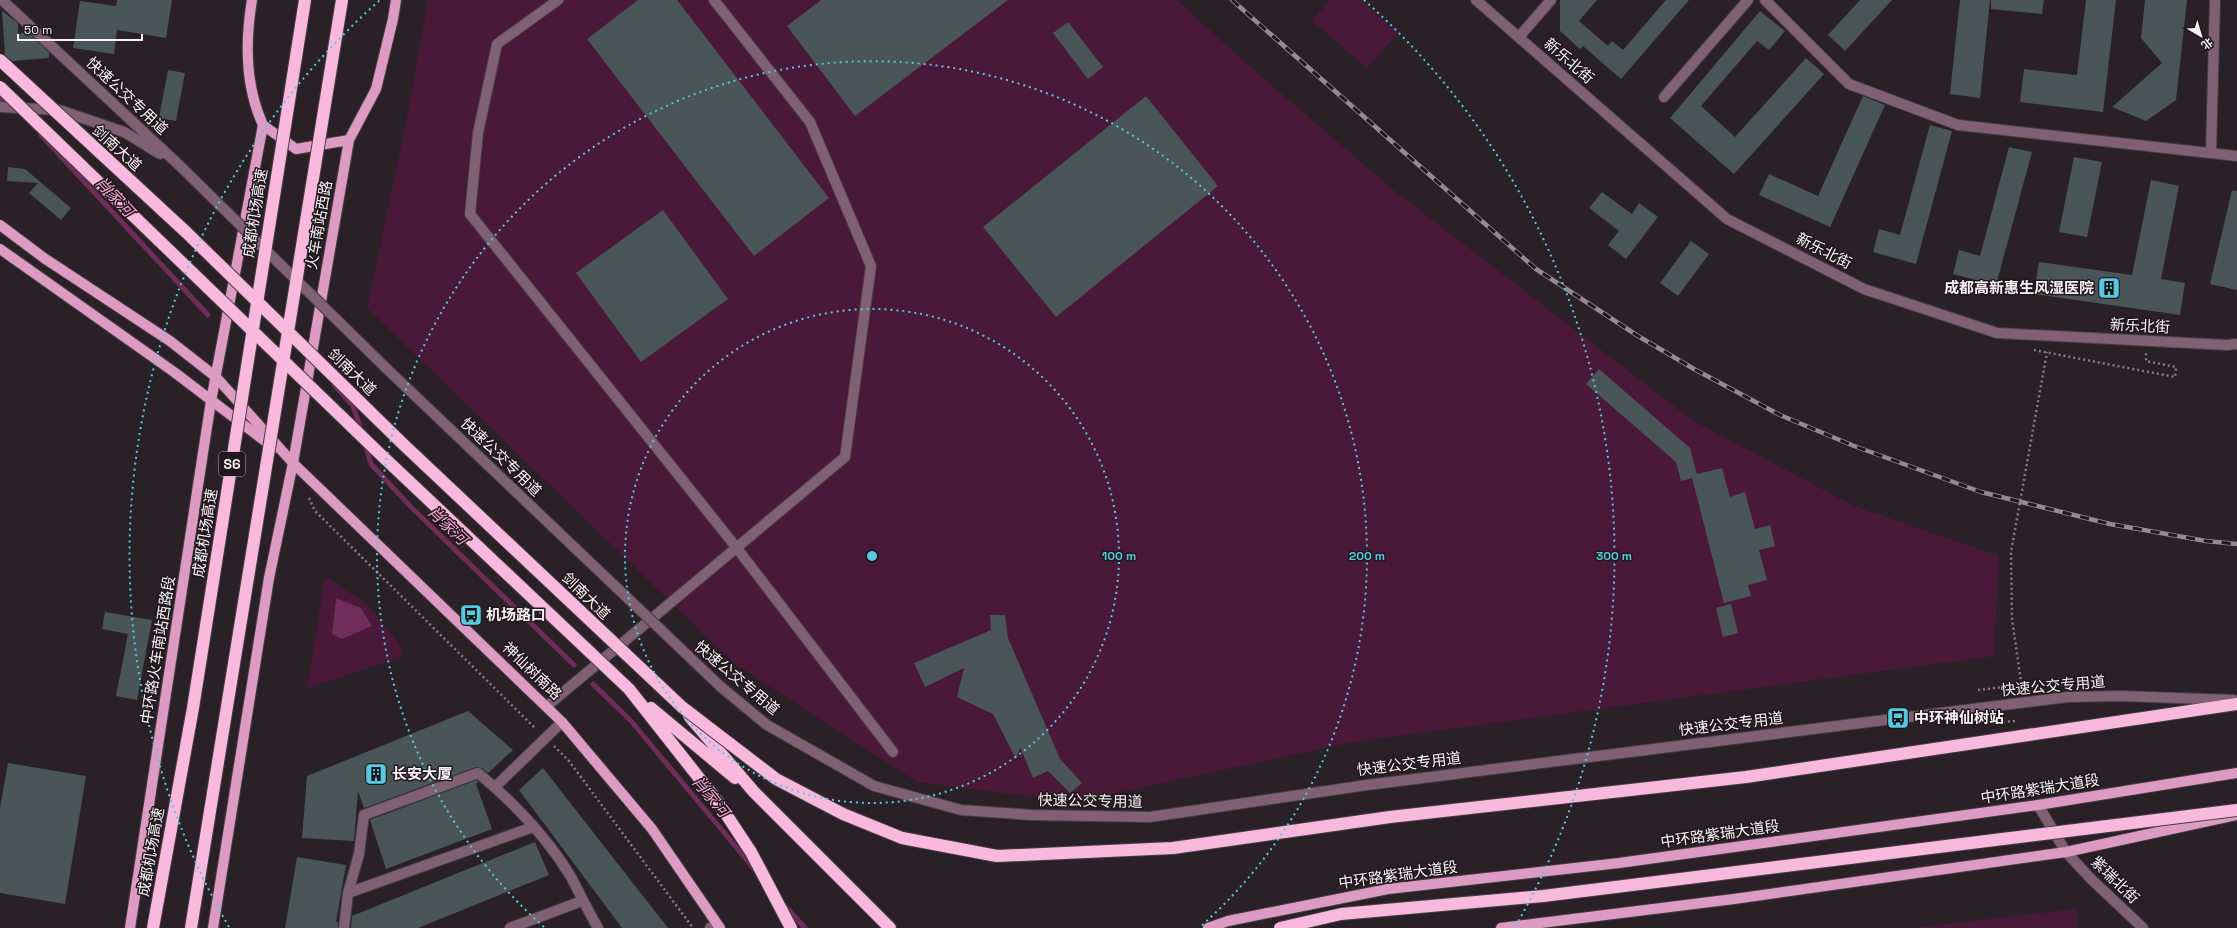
<svg xmlns="http://www.w3.org/2000/svg" width="2237" height="928" viewBox="0 0 2237 928" font-family="'Space Grotesk','Noto Sans SC',sans-serif">
	<style>
		.green { fill: #4a1839 }
		.water { fill: #702d59 }
		.lines { fill: none; stroke-linecap: round; stroke-linejoin: round }
		.stream { stroke: #702d59; stroke-width: 5 }
		.building { fill: #4a5558 }
		.minor-casing { stroke: #463e43; stroke-width: 12 }
		.major-casing { stroke: #463e43; stroke-width: 12 }
		.highway-casing { stroke: #463e43; stroke-width: 14 }
		.path { stroke: #857e82; stroke-width: 2.5; stroke-dasharray: 2 3; stroke-linecap: butt }
		.minor { stroke: #806073; stroke-width: 10 }
		.major { stroke: #dd9bc3; stroke-width: 10 }
		.highway { stroke: #f9b9df; stroke-width: 12 }
		.rail-casing { stroke: #928b8f; stroke-width: 4.5 }
		.rail { stroke: #20181c; stroke-width: 3; stroke-dasharray: 9; stroke-linecap: butt }
		.minor-bridge-casing { stroke: #463e43; stroke-width: 12; stroke-linecap: butt }
		.highway-bridge-casing { stroke: #463e43; stroke-width: 14; stroke-linecap: butt }
		.path-bridge { stroke: #857e82; stroke-width: 2.5; stroke-dasharray: 2 3; stroke-linecap: butt }
		.minor-bridge { stroke: #806073; stroke-width: 10 }
		.highway-bridge { stroke: #f9b9df; stroke-width: 12 }
		.ring { fill: none; stroke: #56c9e0; stroke-width: 2; stroke-dasharray: 2 4 }
		.labels { text-anchor: middle; stroke-width: 3; stroke-linejoin: round; paint-order: stroke }
		.shield { fill: #20181c; stroke: #b7b1b4; stroke-width: 1 }
		.shield-label { font-size: 14px; font-weight: bold; fill: #f8f2f5 }
		.street-label { font-size: 15px; fill: #f8f2f5; stroke: #20181c }
		.poi-label { font-size: 15px; font-weight: bold; fill: #f8f2f5; stroke: #20181c; text-anchor: start }
		.water-label { font-size: 16px; font-style: italic; fill: #f5a4d5; stroke: #20181c }
		.centre { fill: #56c9e0; stroke: #20181c; stroke-width: 2 }
		.ring-label { font-size: 12px; text-anchor: middle; font-weight: bold; fill: #56c9e0; stroke: #20181c; stroke-width: 3; stroke-linejoin: round; paint-order: stroke }
	</style>
	<rect width="100%" height="100%" fill="#292126"/>
	<!-- green -->
	<path class="green" d="M428,0H1177L1246,63L1391,188L1692,420L1854,506L1999,556L1994,656L1353,742L1074,802L917,782L735,664L367,308L406,123Z
		M1330,0H1361L1399,32L1367,68L1312,21Z
		M325,576L368,605L403,649L400,658L307,688Z
		M2076,909L2078,928H1911Z"/>
	<!-- water -->
	<path class="water" d="M336,598L361,608L372,626L342,639L332,634Z"/>
	<g class="lines">
		<!-- stream -->
		<path class="stream" d="M0,99L10,105
			M41,135L208,315
			M334,385L353,406L361,430
			M365,444L371,464L411,507L574,665
			M593,684L631,721L756,871
			M784,905L805,928"/>
	</g>
	<!-- building -->
	<path class="building" d="M117,0H172L166,38L117,30L114,54L73,48L80,1L116,6Z
		M638,0H677L829,198L754,256L587,39Z
		M821,0H1008L855,116L787,26Z
		M1560,0H1597L1579,21L1608,46L1612,41L1623,50L1666,0H1689L1621,79L1583,46L1580,49L1560,31Z
		M1860,0H1892L1845,51L1828,35Z
		M1960,0H1990L1980,98L1950,94Z
		M1991,0H2044L2042,14L1991,9Z
		M2086,0H2116L2103,112L2020,102L2024,69L2077,75Z
		M2145,0H2187L2176,100L2146,121L2112,107L2162,63L2141,38Z
		M2,11L18,23V34L27,32L49,52V58L12,61L5,55Z
		M1760,11L1785,31L1769,50L1757,41L1701,106L1735,137L1806,58L1824,74L1734,174L1670,118Z
		M1068,22L1103,67L1088,79L1053,33Z
		M168,70L185,73L176,121L159,118Z
		M1146,96L1218,186L1056,317L983,227Z
		M1863,96L1885,105L1830,227L1759,195L1769,174L1818,196Z
		M1930,125L1952,131L1916,264L1873,252L1879,229L1900,235Z
		M2009,147L2032,152L1996,285L1953,274L1959,250L1980,256Z
		M2074,157L2102,162L2087,237L2059,232Z
		M8,167L25,169L71,208L61,220L29,193L38,183L7,181Z
		M2151,180L2179,186L2161,279L2185,283L2180,315L2034,294L2039,262L2132,275Z
		M2232,190L2237,191V290L2210,284Z
		M1602,192L1632,214L1639,203L1658,217L1626,259L1608,245L1619,231L1589,208Z
		M663,210L728,299L641,362L576,273Z
		M1691,241L1709,254L1678,296L1660,283Z
		M1599,369L1690,448L1697,474L1722,468L1730,497L1745,492L1755,529L1770,525L1775,546L1759,550L1767,580L1748,585L1751,596L1724,603L1692,478L1681,481L1676,462L1586,384Z
		M1731,604L1738,633L1723,637L1716,608Z
		M105,612L152,620L137,700L116,696L128,634L102,629Z
		M990,615H1005L1008,638L1060,759L1082,783L1070,793L1048,771L1033,778L1020,747L1016,759L993,714L957,697L964,668L925,687L914,663L991,630Z
		M468,711L513,750L488,773L482,768L476,767L364,808L358,791L354,841L302,838L307,776Z
		M8,763L86,776L65,904L0,893V808Z
		M543,768L668,928H622L519,790Z
		M477,780L478,782L476,784L492,829L386,869L370,820Z
		M535,842L549,875L418,928H351L352,916Z
		M297,857L346,865L336,922H338V928H285Z"/>
	<g class="lines">
		<!-- minor casing -->
		<g class="minor-casing">
			<path id="minor" d="M2,0L179,165
				M558,0L497,44L478,133L470,214L736,547L893,752
				M1476,0L1727,219L1864,289L1997,333L2227,345L2237,344
				M1765,0L1849,84L1958,125L2237,156
				M1519,37L1551,0
				M1664,97L1748,0
				M0,107L59,110L124,132L160,154
				M2211,152L2215,0
				M547,706L845,457L871,266L810,122L714,0
				M495,787L562,722
				M2038,805L2066,852L2091,879L2143,928
				M348,893L533,827
				M344,928L348,893L359,854L364,815L478,773C513,802 547,837 571,877C580,894 588,911 598,928
				M510,928L582,901
				M710,928L717,924"/>
		</g>
		<!-- major casing -->
		<g class="major-casing">
			<path id="major" d="M263,125L296,149L349,140
				M0,225L44,258L170,341L216,377L293,463L562,722L652,829L720,928
				M0,249L174,372L274,448
				M130,928L211,401L263,125C245,86 245,42 252,0
				M213,928L269,578L293,463L349,140L376,89L393,19L396,0
				M1208,928L1228,921L1388,889L1619,863L2038,805L2237,773
				M1501,928L1734,899L2066,852L2236,815"/>
		</g>
		<!-- highway casing -->
		<g class="highway-casing">
			<path id="highway" d="M629,689L718,802L751,852L791,928
				M651,708L735,778
				M690,717L754,792L890,928"/>
		</g>
		<!-- path -->
		<path class="path" d="M2034,350L2175,377L2176,367L2146,361V353
			M309,498L315,511L536,729
			M1978,690L2022,685
			M1988,723L2016,721
			M554,746L569,761L693,928"/>
		<!-- minor -->
		<use href="#minor" class="minor"/>
		<!-- major -->
		<use href="#major" class="major"/>
		<!-- highway -->
		<use href="#highway" class="highway"/>
		<!-- rail casing -->
		<g class="rail-casing">
			<path id="rail" d="M1232,0L1536,269L1638,336L1694,369L1780,415L1854,446L1981,492L2110,524L2206,541L2237,544"/>
		</g>
		<!-- rail -->
		<use href="#rail" class="rail"/>
		<!-- minor-bridge casing -->
		<g class="minor-bridge-casing">
			<path id="minor-bridge" d="M179,165L387,369L721,687L767,725L874,786L961,810L1032,815L1150,817L1367,785L2068,697L2120,696L2235,700"/>
		</g>
		<!-- highway-bridge casing -->
		<g class="highway-bridge-casing">
			<path id="highway-bridge" d="M0,60L187,233L404,445L682,707L776,779L843,814L902,838L997,856L1173,848L1390,817L1746,777L2237,704
				M0,87L378,452L629,689
				M153,928L193,708L305,0
				M191,928L342,0
				M1280,928L1341,914L1543,896L2237,810"/>
		</g>
		<!-- path-bridge -->
		<path class="path-bridge" d="M2022,689L2012,619L2011,552L2047,352"/>
		<!-- minor-bridge -->
		<use href="#minor-bridge" class="minor-bridge"/>
		<!-- highway-bridge -->
		<use href="#highway-bridge" class="highway-bridge"/>
	</g>
	<!-- distance rings -->
	<g class="ring">
		<circle cx="872" cy="556" r="247"/>
		<path d="M544 927A495 495 0 1 1 1200 927"/>
		<path d="M229 927A742 742 0 0 1 380 0M1364 0A742 742 0 0 1 1515 927"/>
	</g>
	<!-- icons -->
	<defs>
		<g id="building-square" transform="scale(1.15)"><rect x="-9" y="-9" width="18" height="18" rx="4" fill="#56c9e0" stroke="#20181c"/><path d="M-4-6H4V6H1V3H-1V6H-4ZM-2.5-4.3h1.7v1.8h-1.7ZM.8-4.3h1.7v1.8H.8ZM-2.5-1h1.7V.8h-1.7ZM.8-1h1.7V.8H.8Z" fill="#111"/></g>
		<g id="bus-square" transform="scale(1.15)"><rect x="-9" y="-9" width="18" height="18" rx="4" fill="#56c9e0" stroke="#20181c"/><path d="M-5-6H5V4H4V6H2V4H-2V6H-4V4H-5ZM-3.5-4V0h7V-4ZM-3.5 1.2v1.5H-2V1.2ZM2 1.2v1.5H3.5V1.2Z" fill="#111"/></g>
	</defs>
	<g fill-rule="evenodd">
		<use href="#building-square" x="2109" y="288"/>
		<use href="#bus-square" x="471" y="615"/>
		<use href="#bus-square" x="1898" y="718"/>
		<use href="#building-square" x="376" y="774"/>
	</g>
	<g class="labels">
		<!-- shield labels -->
		<rect class="shield" x="219" y="452" width="26" height="24" rx="3"/>
		<g class="shield-label">
			<text x="232" y="469">S6</text>
		</g>
		<!-- street labels -->
		<g class="street-label">
			<text transform="translate(1569 61) rotate(41)" y="5">新乐北街</text>
			<text transform="translate(127 96) rotate(43)" y="5">快速公交专用道</text>
			<text transform="translate(117 148) rotate(42)" y="5">剑南大道</text>
			<text transform="translate(255 213) rotate(-81)" y="5">成都机场高速</text>
			<text transform="translate(319 225) rotate(-80)" y="5">火车南站西路</text>
			<text transform="translate(1824 251) rotate(27)" y="5">新乐北街</text>
			<text transform="translate(2140 326) rotate(3)" y="5">新乐北街</text>
			<text transform="translate(352 372) rotate(44)" y="5">剑南大道</text>
			<text transform="translate(501 457) rotate(44)" y="5">快速公交专用道</text>
			<text transform="translate(205 533) rotate(-81)" y="5">成都机场高速</text>
			<text transform="translate(586 596) rotate(44)" y="5">剑南大道</text>
			<text transform="translate(158 650) rotate(-81)" y="5">中环路火车南站西路段</text>
			<text transform="translate(532 671) rotate(44)" y="5">神仙树南路</text>
			<text transform="translate(737 678) rotate(40)" y="5">快速公交专用道</text>
			<text transform="translate(2053 686) rotate(-5)" y="5">快速公交专用道</text>
			<text transform="translate(1731 724) rotate(-7)" y="5">快速公交专用道</text>
			<text transform="translate(1409 764) rotate(-7)" y="5">快速公交专用道</text>
			<text transform="translate(2040 789) rotate(-9)" y="5">中环路紫瑞大道段</text>
			<text transform="translate(1090 801) rotate(1)" y="5">快速公交专用道</text>
			<text transform="translate(1720 834) rotate(-8)" y="5">中环路紫瑞大道段</text>
			<text transform="translate(151 852) rotate(-80)" y="5">成都机场高速</text>
			<text transform="translate(1398 875) rotate(-8)" y="5">中环路紫瑞大道段</text>
			<text transform="translate(2115 880) rotate(44)" y="5">紫瑞北街</text>
		</g>
		<!-- poi labels -->
		<g class="poi-label">
			<text x="2094" y="293" text-anchor="end">成都高新惠生风湿医院</text>
			<text x="486" y="620">机场路口</text>
			<text x="1914" y="723">中环神仙树站</text>
			<text x="392" y="779">长安大厦</text>
		</g>
		<!-- water labels -->
		<g class="water-label">
			<text transform="translate(115 196) rotate(47)" y="6">肖家河</text>
			<text transform="translate(448 525) rotate(44)" y="6">肖家河</text>
			<text transform="translate(711 796) rotate(50)" y="6">肖家河</text>
		</g>
	</g>
	<circle cx="872" cy="556" r="6" class="centre"/>
	<g class="ring-label">
		<text x="1119" y="560">100 m</text>
		<text x="1367" y="560">200 m</text>
		<text x="1614" y="560">300 m</text>
	</g>
	<!-- north arrow -->
	<g transform="translate(2201 36) rotate(142)" stroke="#20181c" stroke-width="3" paint-order="stroke">
	<path d="M0-3L7 15L0 10L-7 15Z" fill="#f8f2f5"/>
	<text y="-6" font-size="11" font-weight="bold" text-anchor="middle" fill="#f8f2f5">北</text>
	</g>
	<!-- scale -->
	<path d="M18 34v6h124v-6" fill="none" stroke="#f8f2f5" stroke-width="2"/>
	<text x="24" y="34" font-size="12" fill="#f8f2f5" stroke="#20181c" stroke-width="3" paint-order="stroke">50 m</text>
</svg>
